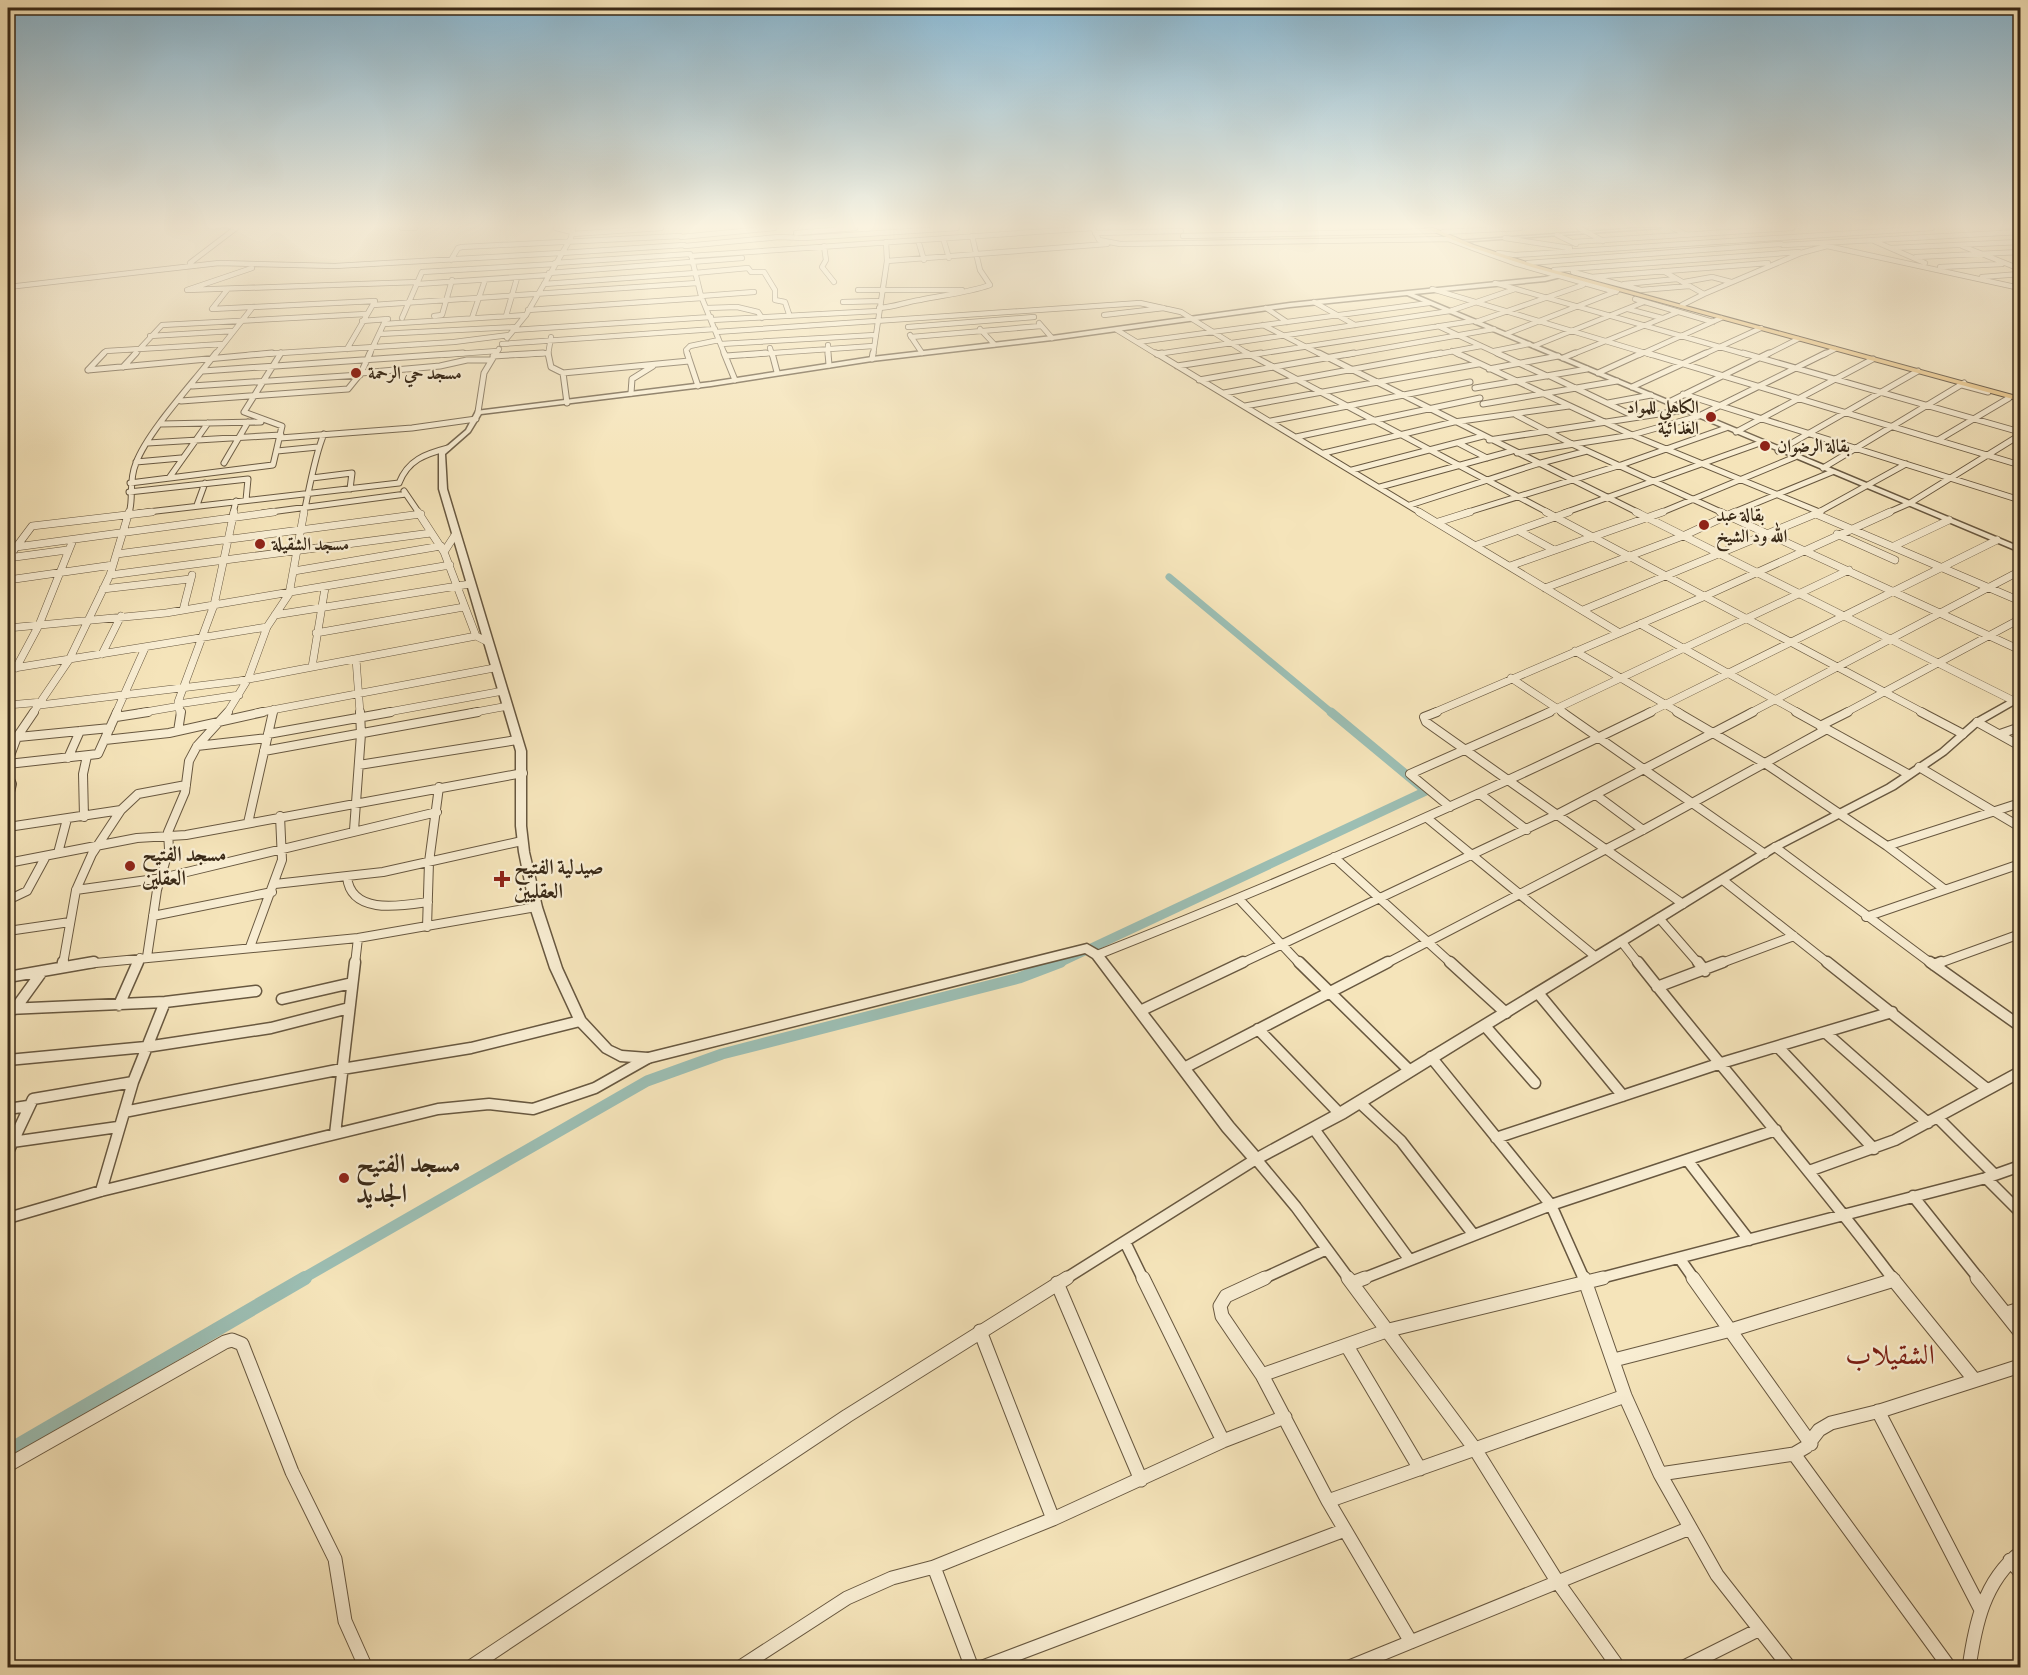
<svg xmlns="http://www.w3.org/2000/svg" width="2028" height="1675" viewBox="0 0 2028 1675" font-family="'Libre Bodoni',Amiri,serif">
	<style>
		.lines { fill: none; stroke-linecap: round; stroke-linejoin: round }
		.canal-far3 { stroke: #9cbeb3; stroke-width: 7 }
		.canal-far2 { stroke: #9cbeb3; stroke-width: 9 }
		.canal-far1 { stroke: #9cbeb3; stroke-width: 11 }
		.canal { stroke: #9cbeb3; stroke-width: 14 }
		.minor-far5-casing { stroke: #685840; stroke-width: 6 }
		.minor-far4-casing { stroke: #685840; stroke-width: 7 }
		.minor-far3-casing { stroke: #685840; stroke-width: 8 }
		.minor-far2-casing { stroke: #685840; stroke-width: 10 }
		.minor-far1-casing { stroke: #685840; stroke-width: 13 }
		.minor-casing { stroke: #685840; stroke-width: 15 }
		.tertiary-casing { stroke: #685840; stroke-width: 3 }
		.primary-casing { stroke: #392917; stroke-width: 2 }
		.minor-far5 { stroke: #f8edd2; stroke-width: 4.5 }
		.minor-far4 { stroke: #f8edd2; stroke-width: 5 }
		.minor-far3 { stroke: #f8edd2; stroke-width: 7 }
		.minor-far2 { stroke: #f8edd2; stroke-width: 8 }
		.minor-far1 { stroke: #f8edd2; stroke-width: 10 }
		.minor { stroke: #f8edd2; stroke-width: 13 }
		.tertiary { fill: #f8edd2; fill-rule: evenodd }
		.primary { fill: #eac27d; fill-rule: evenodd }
		.poi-dot { fill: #8f2418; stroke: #f8edd2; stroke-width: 2 }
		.labels { text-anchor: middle; stroke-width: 4.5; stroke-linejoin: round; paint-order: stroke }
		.far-poi-label { font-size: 18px; font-weight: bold; fill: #392917; stroke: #f8edd2; text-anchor: start }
		.poi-label { font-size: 21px; font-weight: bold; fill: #392917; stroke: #f8edd2; text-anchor: start }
		.near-poi-label { font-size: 26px; font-weight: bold; fill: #392917; stroke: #f8edd2; text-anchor: start }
		.near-quarter-label { font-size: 28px; fill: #7a1f14; stroke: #f8edd2 }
	</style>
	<rect width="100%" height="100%" fill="#f5e4ba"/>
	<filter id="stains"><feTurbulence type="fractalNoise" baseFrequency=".00333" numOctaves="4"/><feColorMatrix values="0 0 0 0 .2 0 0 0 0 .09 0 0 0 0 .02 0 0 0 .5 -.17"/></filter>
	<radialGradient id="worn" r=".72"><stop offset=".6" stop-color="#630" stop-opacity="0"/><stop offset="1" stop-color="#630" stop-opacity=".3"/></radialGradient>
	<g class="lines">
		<!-- canal-far3 -->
		<path class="canal-far3" d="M1169,577L1332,713"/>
		<!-- canal-far2 -->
		<path class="canal-far2" d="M1057,964L1426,791L1331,712"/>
		<!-- canal-far1 -->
		<path class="canal-far1" d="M302,1279L647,1081L722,1054L1019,978L1061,962"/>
		<!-- canal -->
		<path class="canal" d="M8,1451L305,1278"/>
		<!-- minor-far5 casing -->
		<g class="minor-far5-casing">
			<path id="minor-far5" d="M402,228H415
				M556,228L572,232
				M1093,228L1099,240L1120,244L1454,239
				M1579,228L1603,241
				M1673,228L1687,235
				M1443,232L1520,228
				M796,233L855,228
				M1095,233L1181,231
				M572,234L661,228
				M1557,235L1576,244
				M1183,236L1435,231
				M681,237L774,228
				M943,238L949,258
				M1505,238L1570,248
				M1448,239L1514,263L1616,292
				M918,240L924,260
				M1874,241L1925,263
				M1573,242L1792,228
				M1783,245L2020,232
				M685,246L779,237L804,238L957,228
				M824,246L826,260L822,267L834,282
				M1962,246L2020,269
				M1891,248L2020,242
				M561,253L684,245
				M1498,253L1515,255L1932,228
				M691,256L1093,228
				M1916,257L2020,252
				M692,259L701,296L725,355
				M451,260L458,248L462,247L680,236
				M887,261L1107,244
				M555,263L690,254
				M1528,263L1781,244
				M192,265L190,263L236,228
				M1940,267L2002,264
				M252,268L187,290L418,282
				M1554,270L1799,252
				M1663,271L1704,294L1682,305
				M1573,272L1641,290L1689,286
				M549,273L742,258
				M695,273L748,268L751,272H764L775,290V300L785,302L789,314
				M1591,277L1768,263
				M1982,277L2020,274
				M1684,282L1712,277L1731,282
				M1495,283L1748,355
				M418,284L548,275
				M544,284L695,273
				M1624,284L1677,279
				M8,287L219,263L335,266L561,253
				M1432,289L1652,355
				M227,290L212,309L375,301L347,349
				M858,290H962
				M1704,294L1801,253L1827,246L2020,288
				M701,296L754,292
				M1635,299L1713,322
				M843,302L881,301
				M1314,302L1355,325
				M373,305L697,283
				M707,308L737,307L758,312L762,318
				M879,308C895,307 905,302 920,300C944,295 967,293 990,285L980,270L972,236
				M1266,308L1287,322
				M1628,309L1662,318
				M528,310L702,298
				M1104,315L1164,308
				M434,316L442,315L452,280
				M506,316L517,278
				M402,318L422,272L555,264
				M472,318L485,280
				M712,320L878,311
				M362,321L388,319
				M1476,322L1583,285
				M1039,323L1052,338
				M384,324L526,315
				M1263,325L1322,355
				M1438,326L1501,355
				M908,327L1034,317
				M980,329L994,344
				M513,330L711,317
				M1117,330L1158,355
				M716,332L1140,303L1181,312L1250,355
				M380,334L516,327
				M1506,334L1617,291
				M910,335L922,353
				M150,336L233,331
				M911,337L1041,326
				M507,338L526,315L571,238L573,228
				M1138,342L1429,303
				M502,344L715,329
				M721,344L875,335
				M828,345V355
				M1534,346L1644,302
				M770,348L772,355
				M1452,351L1460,355
				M1494,351L1529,344
				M1157,354L1450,311L1515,289
				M102,355L106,351L223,344
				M134,355L162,325L366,314
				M215,355L252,308
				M248,355L454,342L509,335
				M369,355L386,319
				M441,355L497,351
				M495,355L499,349
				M515,355L548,353
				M548,355L551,337
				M688,355L686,350L690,346L719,340
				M744,355L873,346
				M873,355L887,261L886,242
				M1251,355L1473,321
				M1345,355L1494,329
				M1433,355L1481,346
				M1571,355L1678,312
				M1639,355L1721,318
				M1702,355L1761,328
				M1766,355L1798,339
				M1823,355L1835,349"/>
		</g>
		<!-- minor-far4 casing -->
		<g class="minor-far4-casing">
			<path id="minor-far4" d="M548,353L551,367L563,373L689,361
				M687,353L698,386
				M724,353L735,380
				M772,353L777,372
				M828,353L829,365
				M1156,353L1421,513
				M1247,353L1549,513
				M1319,353L1639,513
				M1457,353L1632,435L1817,511
				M1497,353L1547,376
				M1647,353L2020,465
				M1743,353L2020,432
				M1157,354L1162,353
				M493,356L543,353
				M726,356L766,353
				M1563,358L1575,353
				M872,359L873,353
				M1177,366L1261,353
				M123,367L136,353
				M1489,369L1558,356
				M88,370L272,353
				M88,370L104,353
				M203,371L463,353
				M361,373L440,366L467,360H490
				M563,373L567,403
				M1598,373L1642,353
				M1550,376L1636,417
				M1199,380L1354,353
				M1962,385L1988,392
				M192,386L360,375
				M1632,387L1706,353
				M1475,388L1587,369
				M631,393L632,379L653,366
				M1224,393L1441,353
				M1683,394L2020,500
				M181,401L348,389L361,373L370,353
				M1669,402L1769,353
				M1608,403L1651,395
				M1483,404L1617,381
				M1245,406L1478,364
				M478,412L484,373L496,353
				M1516,415L1574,445L1723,513
				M1271,421L1470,382
				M161,424L261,422
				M1736,432L1873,359
				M1296,437L1480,398
				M280,438L412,428L476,419
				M1489,440L1685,410
				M1938,440L2009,398
				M148,443L281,435
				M1458,443L1487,458
				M277,451L318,447
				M1778,451L1918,371
				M1324,453L1454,422L1569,406
				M1517,453L1632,435L1699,416L1826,353
				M136,462L181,458
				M224,463L248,422
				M1823,468L1964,383
				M1352,470L1483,436
				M169,478L208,423
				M312,478L352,473L350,489
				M130,483L273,465L282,426L244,412L281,353
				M399,483C408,460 425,454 448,448
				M1380,487L1512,451
				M404,491L419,513
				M129,492L248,479L246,500
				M197,505L205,483
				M1410,505L1537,464L1587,451
				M129,513C134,498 128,482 136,463C148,431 194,382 216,353
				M139,513L399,483
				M233,513L236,501
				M263,513L406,494
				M304,513C309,490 315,454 324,434
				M1465,513L1621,465L1726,428
				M1564,513L1760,443
				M1660,513L1795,457
				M1732,513L1832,472
				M1817,513L1906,464
				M1887,513L1910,503L2020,435"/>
		</g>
		<!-- minor-far3 casing -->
		<g class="minor-far3-casing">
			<path id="minor-far3" d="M418,512L444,552L476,636
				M1419,512L1618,632
				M1546,512L1924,713
				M1636,512L2014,701
				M1720,512L2020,650
				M1816,514L2020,601
				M1438,522L1470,512
				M1519,531L1554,550
				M1837,534L1895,560
				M1477,545L1569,512
				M1894,546L1949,520
				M16,547L274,512
				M444,552L455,535
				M117,554L421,514
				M8,558L32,526L152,512
				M8,558L67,550
				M1510,566L1663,512
				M294,571L441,546
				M110,575L431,533
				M8,580L113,565
				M1545,588L1683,536L1735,512
				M103,589L190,579
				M183,610L192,575
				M1583,610L1820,512
				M275,615L470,584
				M1640,624L1799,713
				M8,628L166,613L450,565
				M316,633L464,607
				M1575,651L1680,713
				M102,654L121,616
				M356,659L360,713
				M312,667L325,588
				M16,668L39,625L73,540
				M8,669L267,627
				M1511,678L1564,713
				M178,704L239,695
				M8,705L42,702
				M40,705L239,681L476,636L486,641
				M33,713L69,660L110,575L129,512
				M116,713L145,648
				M139,713L180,706
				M180,713L178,702L214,605L234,512
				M227,713L248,679L267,627L289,594L304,512
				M256,713L494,668
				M273,713L274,709
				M383,713L503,691
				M470,713L508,706
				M1433,713L1703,597L1890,512
				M1547,713L1849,570
				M1648,713L1997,540
				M1750,713L2020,571
				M1845,713L2020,619"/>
		</g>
		<!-- minor-far2 casing -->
		<g class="minor-far2-casing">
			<path id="minor-far2" d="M1437,712L1424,717L1426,722L1683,904
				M1562,712L1765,854
				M1677,712L1766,764L1887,846L2020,803
				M1796,712L1908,774
				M1921,712L1963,734
				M116,717L148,712
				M1977,722L2020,746
				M1820,726L1848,712
				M178,731L181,712
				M268,734L391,712
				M2000,734L2020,727
				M8,738L110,728
				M105,740L169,733L263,712
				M197,746L267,738
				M264,751L478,712
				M68,758L80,731
				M8,761L17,737L34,712
				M8,764L98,754L117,712
				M359,765L517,740
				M1919,767L2020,827
				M8,775L12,784L8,800
				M1480,794L1527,830
				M1596,795L1643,830
				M1450,807L1410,774L1550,712
				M84,817L83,774L87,756
				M1427,818L1596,957
				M248,823L273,712
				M8,827L121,810L138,794L186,785
				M354,830L361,734L360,712
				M1887,846L1944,889
				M1775,847L1932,964
				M58,853L67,819
				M1334,857L1452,964
				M8,863L137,838L186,835L523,773
				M347,877C351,915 400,906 428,902
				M1724,881L1829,964
				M275,884L383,872L522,841
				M76,890L162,878L437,812
				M1239,899L1300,964
				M8,900L27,891L46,856
				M153,916L272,892
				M1866,917L2020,864
				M1659,918L1699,964
				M427,927L429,862L439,787
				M8,931L70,922
				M1621,941L1639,964
				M250,947L282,860L280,816
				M1097,955C1285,881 1470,801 1651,712
				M147,957L157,890L169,849L168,832L185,792L189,761L197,746L228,712
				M63,964L76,890L92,854L121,810
				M85,964L358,938L536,907
				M137,964L140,958
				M355,964L358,938
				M1240,964L1558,814L1753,712
				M1385,964L1643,830L1827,729
				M1719,964L1794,936
				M1937,964L2020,934"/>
		</g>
		<!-- minor-far1 casing -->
		<g class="minor-far1-casing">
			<path id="minor-far1" d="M1299,962L1409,1070
				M1450,962L1506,1013
				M1638,962C1722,1069 1812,1171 1893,1279
				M1698,962L1705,971
				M1827,962L1987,1089
				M1930,962L2020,1026
				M1934,965L1941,962
				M62,967L63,962
				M8,977L94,962
				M1657,987L1723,962
				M1538,993L1623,1096
				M282,999L352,983
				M119,1005L138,962
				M8,1009L165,1002L256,991
				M15,1009L41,973
				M1140,1011L1243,962
				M1485,1026L1535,1083
				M1258,1029L1340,1114
				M1826,1033L1928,1123
				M1778,1047L1874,1149
				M1431,1057L1551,1205L1584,1279
				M8,1060L146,1047L271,1028L349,1008
				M1184,1068L1388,962
				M1359,1102L1401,1141L1473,1234
				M8,1109L28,1106
				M124,1112L342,1069L471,1048L580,1021
				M1938,1118L1995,1175
				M1314,1129L1409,1259
				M335,1134L355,962
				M1496,1138L1718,1064L1892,1012
				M12,1142L118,1127
				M8,1152L33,1099L133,1082
				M1688,1161L1749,1240
				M1809,1171L1895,1140L2020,1072
				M1986,1178L2020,1212
				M101,1191L133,1082L165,1002
				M1913,1196L1979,1279
				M8,1218L101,1191L438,1109L489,1104L533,1109L595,1088L648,1058
				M1125,1242L1143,1279
				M1680,1259L1694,1279
				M1065,1279L1256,1159L1296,1207L1349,1279
				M1262,1279L1327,1249
				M1362,1279L1551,1205L1776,1130
				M1597,1279L1986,1178L2020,1166"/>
		</g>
		<!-- minor casing -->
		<g class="minor-casing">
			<path id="minor" d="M1143,1278L1223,1441
				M1265,1278L1226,1296L1220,1306L1222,1316L1262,1375L1328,1501L1411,1642
				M1348,1278L1475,1449L1557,1581L1619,1668
				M1584,1278L1625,1396L1660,1474L1717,1575L1790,1668
				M1693,1278L1811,1444
				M1892,1278L1973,1378
				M1977,1278L2020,1332
				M1057,1283L1141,1480
				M1352,1283L1365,1278
				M2007,1313L2020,1309
				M980,1331L1053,1519
				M1347,1346L1420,1469
				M1614,1360L1731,1330L1894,1280
				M1262,1375L1389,1330L1603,1278
				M1878,1411L1980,1608
				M1794,1454L1950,1668
				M8,1465L225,1342L232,1340L242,1344L292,1472L335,1559L345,1621L366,1668
				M1660,1474L1794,1454L1806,1447L1819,1430L1831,1423L1880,1411L2020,1366
				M1328,1501L1625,1396
				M2010,1560L2020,1572
				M934,1567L972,1668
				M469,1668L847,1416L1067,1278
				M739,1668L847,1598L892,1578L934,1567L1053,1519L1223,1441L1285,1417
				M980,1668L1345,1530
				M1347,1668L1690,1528
				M1682,1668L1758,1630
				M1969,1668C1975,1625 1984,1581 2020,1553"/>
		</g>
		<!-- tertiary casing -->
		<g class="tertiary-casing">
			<path id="tertiary" d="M1640,228H1661L1459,242L1457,241Z
				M1563,273L1565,276L1545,281L1414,294L2020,547V552L1407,295L1290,307L1052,340L872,361L711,386L481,414L470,432L445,454L447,489L526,751V826L529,852L542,907L562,968L585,1018L611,1046L622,1051L648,1053L1087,944L1101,952L1233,1123L1258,1152L1335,1110L1771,845L1887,785L1940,750L1974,720L2017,696L2020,695V701L1980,724L1946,754L1895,789L1779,849L1345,1118L1256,1165L1251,1163L1223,1131L1093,958L1085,953L648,1063L620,1061L603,1052L576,1024L550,968L530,907L519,852L516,826V751L439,489V453L466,430L476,411L711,382L872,357L1052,336L1290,303L1545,277Z"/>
		</g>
		<!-- primary casing -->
		<g class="primary-casing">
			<path id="primary" d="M1425,228H1433L1474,245L1539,266L2020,397V401L1535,268L1470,247Z"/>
		</g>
		<!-- minor-far5 -->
		<use href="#minor-far5" class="minor-far5"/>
		<!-- minor-far4 -->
		<use href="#minor-far4" class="minor-far4"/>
		<!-- minor-far3 -->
		<use href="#minor-far3" class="minor-far3"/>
		<!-- minor-far2 -->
		<use href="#minor-far2" class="minor-far2"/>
		<!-- minor-far1 -->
		<use href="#minor-far1" class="minor-far1"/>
		<!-- minor -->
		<use href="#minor" class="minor"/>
		<!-- tertiary -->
		<use href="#tertiary" class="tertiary"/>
		<!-- primary -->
		<use href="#primary" class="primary"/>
	</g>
	<!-- sky -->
	<linearGradient id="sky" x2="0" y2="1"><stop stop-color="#89b8d3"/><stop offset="0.49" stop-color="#faf3e0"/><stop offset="1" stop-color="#faf3e0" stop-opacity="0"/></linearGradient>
	<rect width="2028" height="462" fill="url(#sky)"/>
	<!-- markers -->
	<g class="poi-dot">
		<circle cx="356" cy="373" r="6"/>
		<circle cx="1711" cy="417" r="6"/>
		<circle cx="1765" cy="446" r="6"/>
		<circle cx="1704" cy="525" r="6"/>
		<circle cx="260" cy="544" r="6"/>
		<circle cx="130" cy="866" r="6"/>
		<path d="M499 870h6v6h6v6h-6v6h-6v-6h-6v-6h6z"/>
		<circle cx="344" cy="1178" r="6"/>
	</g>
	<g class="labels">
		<!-- far-poi labels -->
		<g class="far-poi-label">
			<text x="368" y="379">مسجد حي الرحمة</text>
			<text x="1699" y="413" text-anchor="end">الكاهلي للمواد<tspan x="1699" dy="21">الغذائية</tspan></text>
			<text x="1777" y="452">بقالة الرضوان</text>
			<text x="1716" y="521">بقالة عبد<tspan x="1716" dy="21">الله ود الشيخ</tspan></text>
			<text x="272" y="550">مسجد الشقيلة</text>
		</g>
		<!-- poi labels -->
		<g class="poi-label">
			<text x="142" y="861">مسجد الفتيح<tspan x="142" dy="24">العقلين</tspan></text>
			<text x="514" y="874">صيدلية الفتيح<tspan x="514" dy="24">العقليين</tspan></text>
		</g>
		<!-- near-poi labels -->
		<g class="near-poi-label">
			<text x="356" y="1172">مسجد الفتيح<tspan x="356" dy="30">الجديد</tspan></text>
		</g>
		<!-- near-quarter labels -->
		<g class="near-quarter-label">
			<text x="1890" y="1364">الشقيلاب</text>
		</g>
	</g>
	<!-- margin -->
	<rect width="2028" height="1675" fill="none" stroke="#f5e4ba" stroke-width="30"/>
	<rect x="9" y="9" width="2010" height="1657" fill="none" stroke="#392917" stroke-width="3"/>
	<rect x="15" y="15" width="1998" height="1645" fill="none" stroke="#392917" stroke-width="1.5"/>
	<rect width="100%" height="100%" filter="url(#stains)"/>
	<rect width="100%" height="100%" fill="url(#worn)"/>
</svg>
